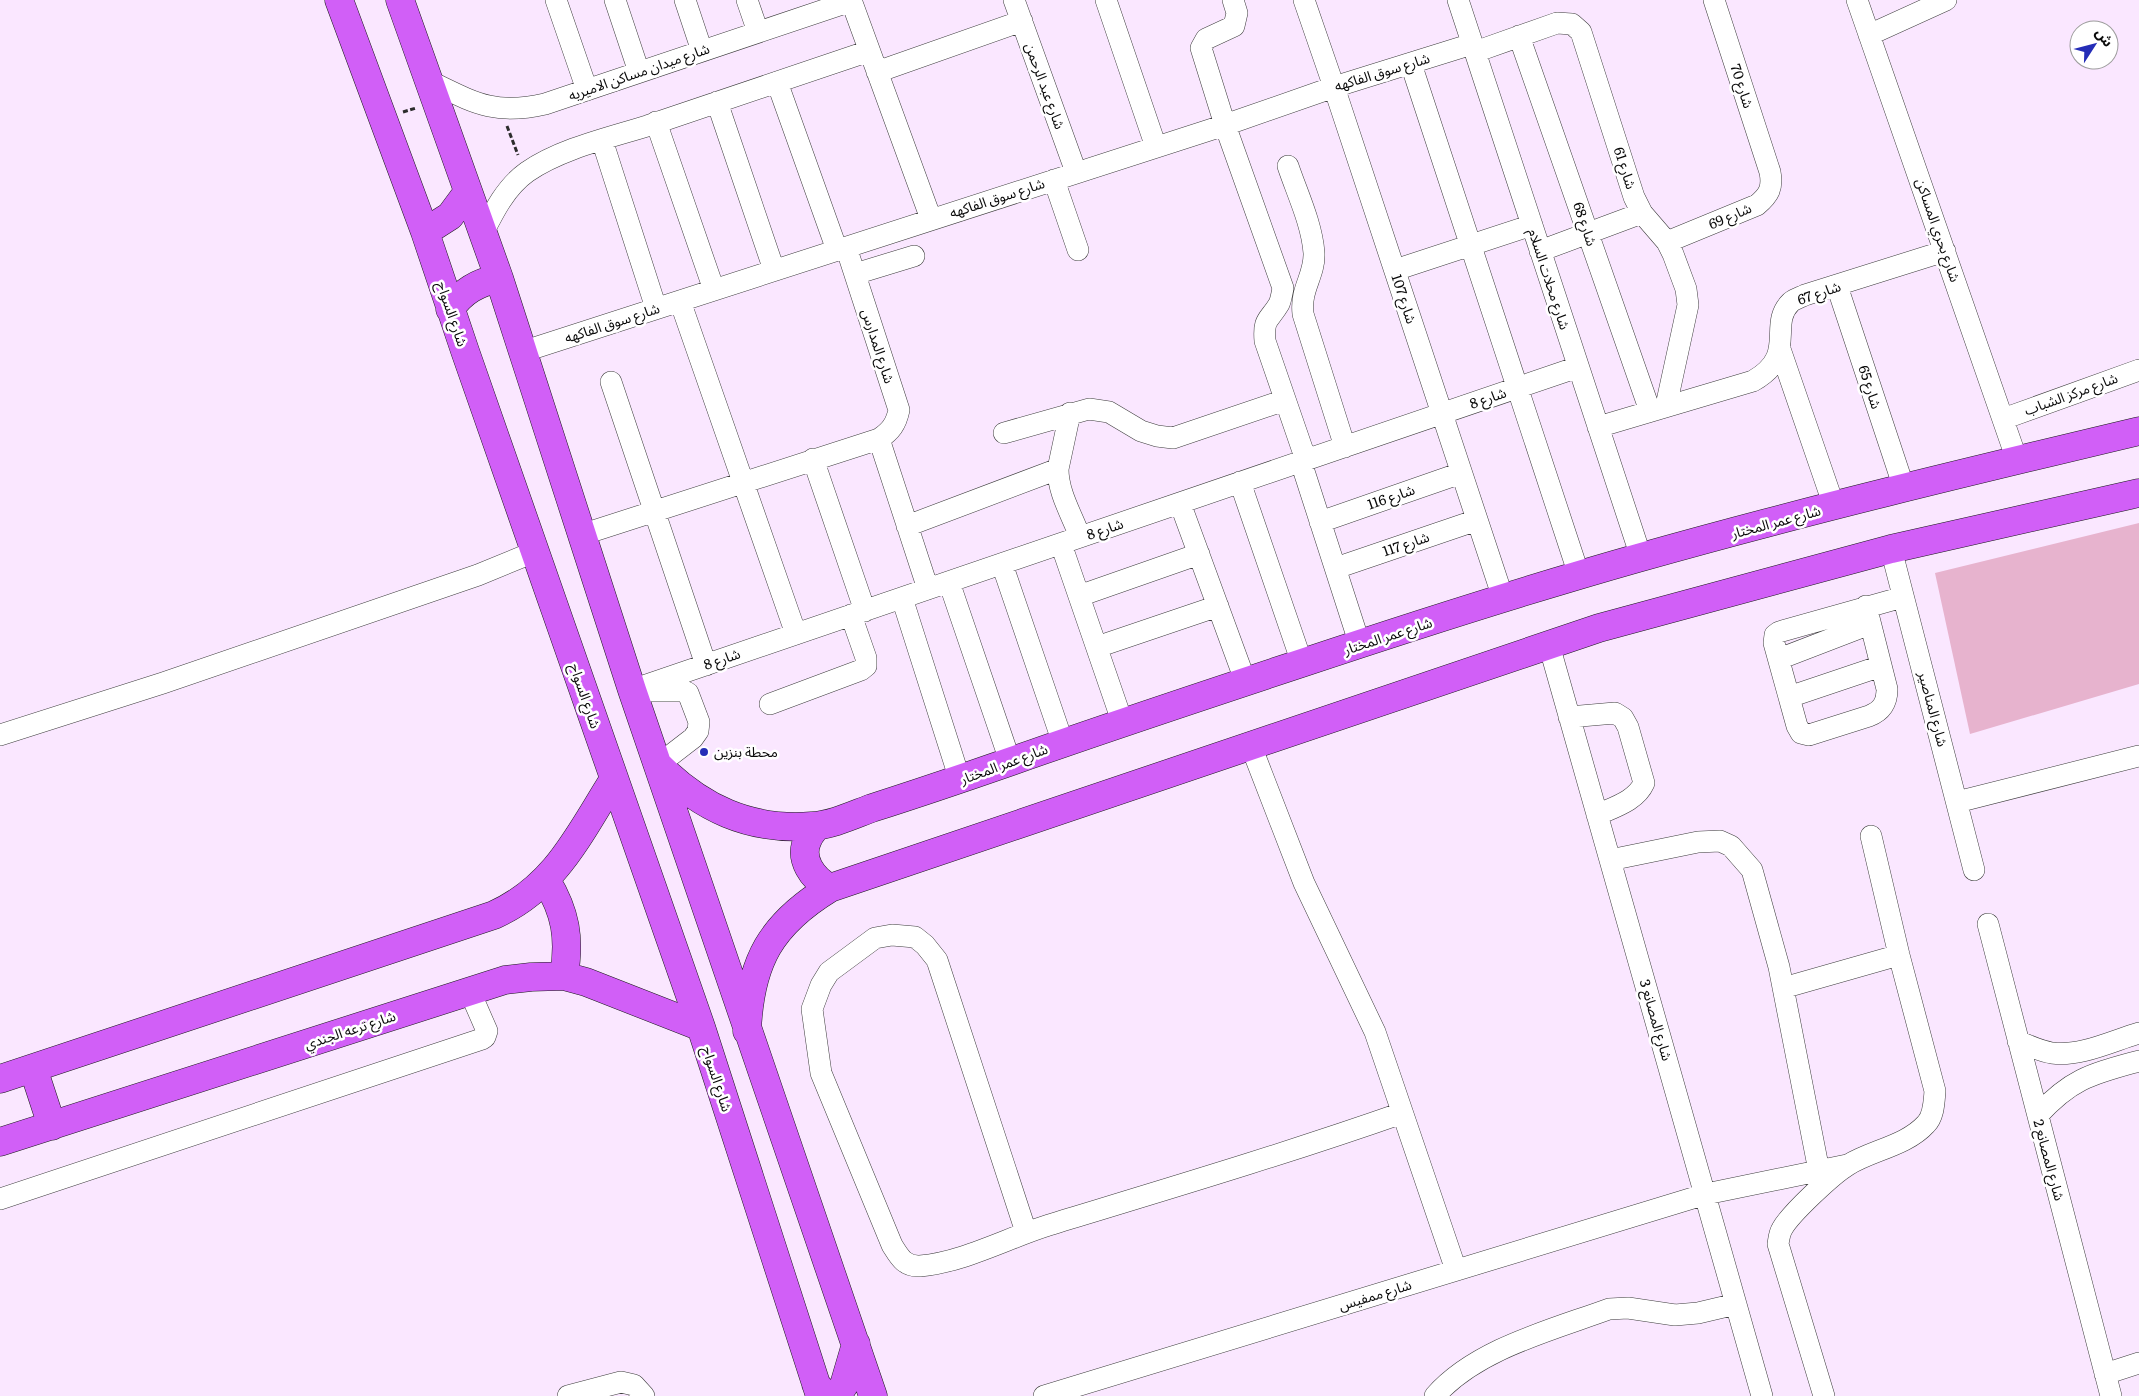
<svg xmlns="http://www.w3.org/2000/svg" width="2139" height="1396" viewBox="0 0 2139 1396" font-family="Literata,'Noto Sans Arabic',serif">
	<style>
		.green { fill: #e7b3ce }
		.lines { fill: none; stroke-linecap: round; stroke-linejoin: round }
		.minor-casing { stroke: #3d3d3d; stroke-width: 22 }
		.major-casing { stroke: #1b1b1b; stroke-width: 29 }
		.path { stroke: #2c2c2c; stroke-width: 3; stroke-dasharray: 5 2.5; stroke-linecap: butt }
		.minor { stroke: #fff; stroke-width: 21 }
		.major { stroke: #d15ff7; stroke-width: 28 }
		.poi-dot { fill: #252db7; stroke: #fff; stroke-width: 2 }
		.labels { text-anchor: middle; stroke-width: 5; stroke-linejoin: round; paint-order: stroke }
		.street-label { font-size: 14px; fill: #0a0a0a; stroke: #fff }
		.poi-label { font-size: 14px; fill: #0a0a0a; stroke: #fff; text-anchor: start }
	</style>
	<rect width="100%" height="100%" fill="#fae7ff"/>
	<!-- green -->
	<path class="green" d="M2139,523V684L1970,734L1935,573Z"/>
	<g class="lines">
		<!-- minor casing -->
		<g class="minor-casing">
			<path id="minor" d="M556,0L587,90
				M615,0L639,72
				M685,0L702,51
				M747,0L758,32
				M851,0L931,219
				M1014,0L1076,172
				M1106,0L1156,147
				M1233,0L1237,13L1234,26L1206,39L1201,48L1225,125L1283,288C1282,293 1281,300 1279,304C1269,321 1263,318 1265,341L1306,460
				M1304,0L1334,87L1503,598
				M1458,0L1641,557
				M1857,0L2017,460
				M1869,35L1946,0
				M1519,36L1650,411
				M1475,52L1557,23L1572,24L1581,32L1634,197L1642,213L1667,242L1673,254L1686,289L1688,305L1666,406
				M1411,64L1579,575
				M877,72L1022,21
				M427,80C473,102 493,116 545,104L851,1
				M777,82L837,250
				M717,102L774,270
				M656,122L714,290
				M602,140L656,308
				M1288,166C1297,193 1312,224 1314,253C1315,276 1300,288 1303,314L1345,447
				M1054,180L1078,250
				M483,233C494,211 506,187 527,172C560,149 608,138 647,126C721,101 795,76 869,51
				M1667,242L1757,205C1769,195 1773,188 1770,172L1714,0
				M1540,251L1642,213
				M1395,270L1532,225
				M855,274L914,256
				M1837,286L1904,488
				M680,301L796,634
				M1780,349L1834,506
				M522,352L1225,125L1334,87L1472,44
				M611,382L706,665
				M1070,413L1058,469C1058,493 1072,515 1080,537
				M2003,419L2139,370
				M1598,427L1753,381C1799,355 1767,325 1791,302C1795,299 1801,297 1805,295L1945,251
				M1004,433L1089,409L1109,412L1141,431L1157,436L1173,438L1285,400
				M879,439L928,589
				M813,459L865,611
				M1301,462L1360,645
				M1240,482L1302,663
				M1180,503L1246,683
				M1320,522L1461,473
				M907,526L1058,469
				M581,535L879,439C891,431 896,424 899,410L846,247
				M1061,544L1123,724
				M1891,549L1974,870
				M1002,564L1063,743
				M1336,568L1477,520
				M949,582L1010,761
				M1079,596L1199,554
				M902,598L960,780
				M1866,606L1887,689C1887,703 1882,711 1869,716L1809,735L1801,733L1797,726L1774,643L1775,635L1779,632L1903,597
				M1549,645L1762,1396
				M1097,647L1218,606
				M1779,659L1870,624
				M632,690L1578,367
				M647,691H684L688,693L699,722L698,731L693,738L658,765
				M1789,697L1881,666
				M770,704L861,670L866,666V658L851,615
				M1569,717L1615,713L1623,718L1628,727L1644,783C1636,801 1614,807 1597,815
				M0,735L163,683L478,575L534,552
				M1251,746L1304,883L1375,1032L1456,1270
				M1957,802L2139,756
				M1610,860L1698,842L1720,841L1731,846L1752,870L1779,967L1819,1171
				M1988,924L2111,1396
				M1783,988L1899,955
				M2018,1041C2029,1046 2040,1051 2052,1053C2080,1057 2112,1041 2139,1033
				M2038,1115C2072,1078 2092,1074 2139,1061
				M0,1199L482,1039L485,1037L487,1031L470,992
				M1026,1232L937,960L925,945L915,937L892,935L875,938L829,972L821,985L812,1009L821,1073L892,1245C899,1256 904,1267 920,1266C964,1262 1007,1238 1049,1225C1167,1189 1285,1154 1402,1113
				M2105,1374L2139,1363
				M568,1396L621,1382L634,1385L644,1396
				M1044,1396L1706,1194L1847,1165
				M1435,1396C1476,1349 1552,1330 1609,1309L1628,1308L1675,1315L1698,1313L1736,1304
				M1824,1396L1778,1244C1779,1239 1779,1234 1782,1229C1790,1214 1833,1174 1848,1165C1872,1150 1906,1146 1926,1124C1934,1116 1934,1102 1935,1091L1899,955L1871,836"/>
		</g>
		<!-- major casing -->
		<g class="major-casing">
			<path id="major" d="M339,0L425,232L465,351L701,1027L820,1396
				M400,0L499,278L632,690L873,1396
				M425,232L450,216L467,193
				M450,309C463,291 477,283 499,278
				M658,765C701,808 749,831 812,826C832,825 853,815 872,808C919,793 966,777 1012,761C1108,727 1205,695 1302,663C1413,626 1525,590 1638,558C1804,511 1971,471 2139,431
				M817,826C814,830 810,834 808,839C798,859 813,879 830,888
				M546,880C566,913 570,938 564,976
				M747,1031C750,961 771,924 830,888L1599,628L1891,549L2139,493
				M33,1068L52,1126
				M0,1079L494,915C556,887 579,834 614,779
				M0,1142L505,980L531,977L564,976L586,982L701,1027
				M816,1384L825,1395L839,1393L844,1385L856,1344"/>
		</g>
		<!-- path -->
		<path class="path" d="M403,112L416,108
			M507,126L518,155"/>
		<!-- minor -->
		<use href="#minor" class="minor"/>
		<!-- major -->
		<use href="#major" class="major"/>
	</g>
	<!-- markers -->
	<circle class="poi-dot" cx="704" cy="752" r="5"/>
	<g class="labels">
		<!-- street labels -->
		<g class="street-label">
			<text transform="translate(639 72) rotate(-19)" y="5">شارع ميدان مساكن الاميريه</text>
			<text transform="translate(1382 72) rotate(-17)" y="5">شارع سوق الفاكهه</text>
			<text transform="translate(1045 86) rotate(70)" y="5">شارع عبد الرحمن</text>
			<text transform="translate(1742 86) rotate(72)" y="5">شارع 70</text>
			<text transform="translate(1625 168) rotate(72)" y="5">شارع 61</text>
			<text transform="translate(997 198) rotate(-18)" y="5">شارع سوق الفاكهه</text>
			<text transform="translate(1730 216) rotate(-23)" y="5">شارع 69</text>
			<text transform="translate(1585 224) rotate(71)" y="5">شارع 68</text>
			<text transform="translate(1938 230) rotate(71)" y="5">شارع بحري المساكن</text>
			<text transform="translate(1549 279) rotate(72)" y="5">شارع محلات السلام</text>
			<text transform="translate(1819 293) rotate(-19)" y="5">شارع 67</text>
			<text transform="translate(1404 299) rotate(72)" y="5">شارع 107</text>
			<text transform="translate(452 314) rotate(71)" y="5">شارع السواح</text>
			<text transform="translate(612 323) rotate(-18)" y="5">شارع سوق الفاكهه</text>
			<text transform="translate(878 346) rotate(72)" y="5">شارع المدارس</text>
			<text transform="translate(1870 387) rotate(72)" y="5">شارع 65</text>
			<text transform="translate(2071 394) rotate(-20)" y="5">شارع مركز الشباب</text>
			<text transform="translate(1488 398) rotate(-19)" y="5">شارع 8</text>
			<text transform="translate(1391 497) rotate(-19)" y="5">شارع 116</text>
			<text transform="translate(1776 522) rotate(-15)" y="5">شارع عمر المختار</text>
			<text transform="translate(1105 529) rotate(-19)" y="5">شارع 8</text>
			<text transform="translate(1406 544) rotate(-19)" y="5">شارع 117</text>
			<text transform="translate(1388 636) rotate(-18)" y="5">شارع عمر المختار</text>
			<text transform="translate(722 659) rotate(-19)" y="5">شارع 8</text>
			<text transform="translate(585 696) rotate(71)" y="5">شارع السواح</text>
			<text transform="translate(1933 709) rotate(75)" y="5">شارع المناصير</text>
			<text transform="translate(1004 764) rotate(-20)" y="5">شارع عمر المختار</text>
			<text transform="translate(1656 1020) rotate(74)" y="5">شارع المصانع 3</text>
			<text transform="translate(350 1030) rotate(-18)" y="5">شارع ترعه الجندي</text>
			<text transform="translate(717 1079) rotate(72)" y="5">شارع السواح</text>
			<text transform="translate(2049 1160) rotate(75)" y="5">شارع المصانع 2</text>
			<text transform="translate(1375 1295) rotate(-17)" y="5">شارع ممفيس</text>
		</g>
		<!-- poi labels -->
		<g class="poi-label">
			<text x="714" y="757">محطة بنزين</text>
		</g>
	</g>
	<!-- north arrow -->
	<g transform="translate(2094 45) rotate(54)"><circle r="24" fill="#ffffff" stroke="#9d9d9d"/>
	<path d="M0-4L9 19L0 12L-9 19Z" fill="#252db7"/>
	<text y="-8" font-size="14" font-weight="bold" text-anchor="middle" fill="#0a0a0a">ش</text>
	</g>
</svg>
